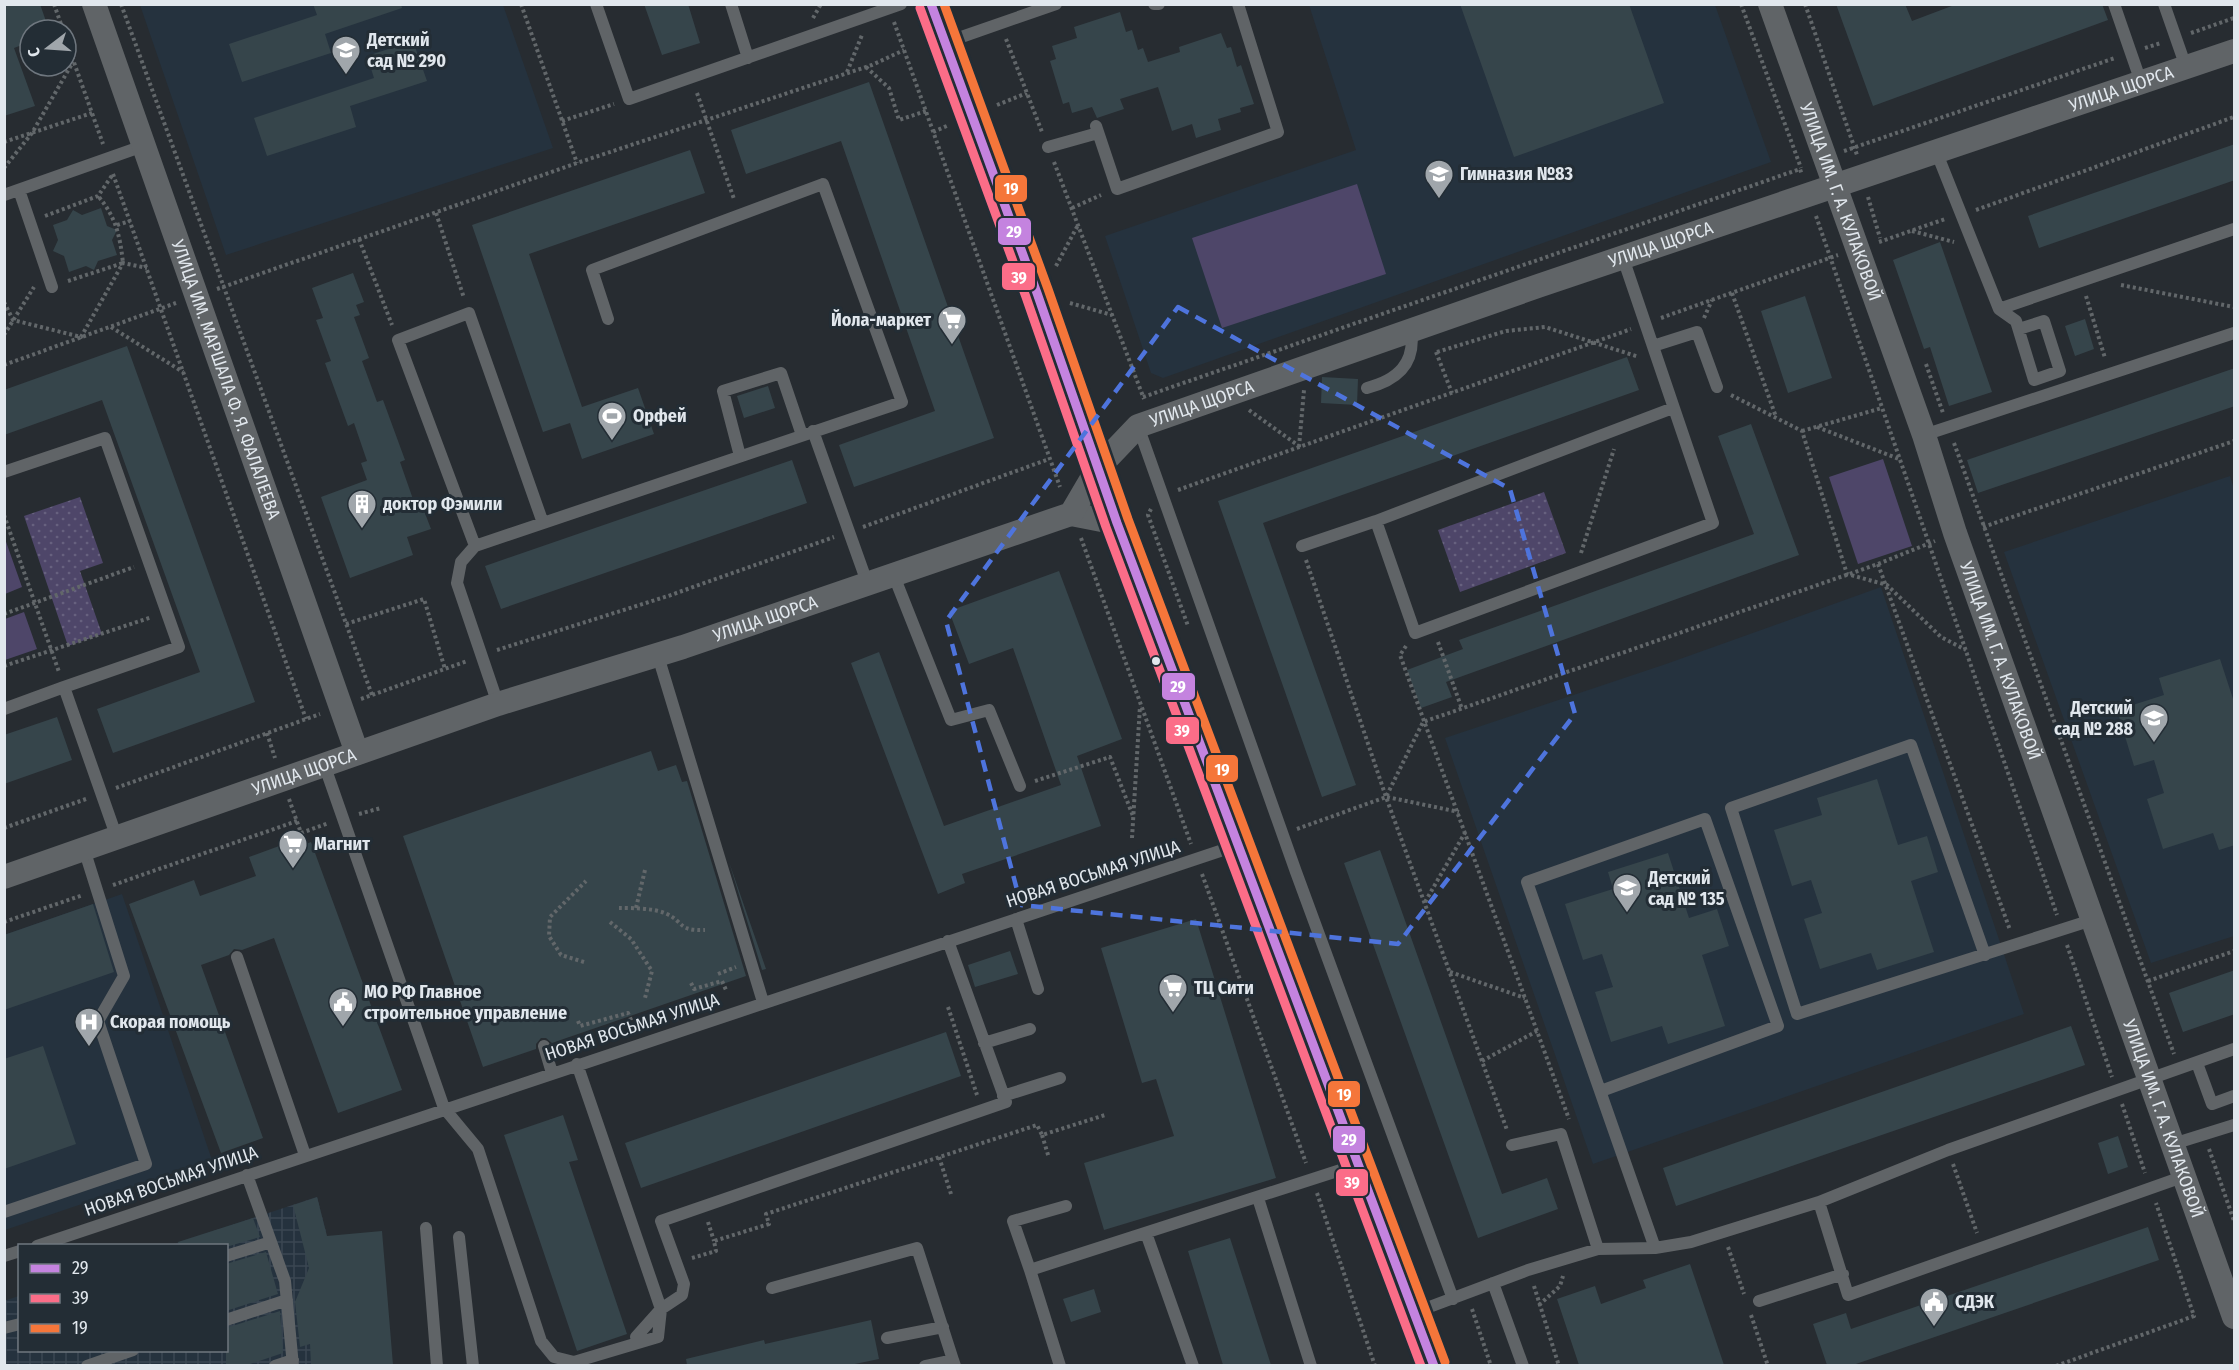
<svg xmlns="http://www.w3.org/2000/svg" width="2239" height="1370" viewBox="0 0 2239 1370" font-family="'Fira Sans Condensed',sans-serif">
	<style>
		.built { fill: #25323e }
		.industrial { fill: url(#industrial-grid) }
		.grass { fill: #4e4669 }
		.park { fill: url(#park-dots) }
		.building { fill: #36454b }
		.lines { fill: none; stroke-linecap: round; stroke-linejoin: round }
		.path { stroke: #62676a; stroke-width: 4; stroke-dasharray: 3 3; stroke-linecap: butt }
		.service { stroke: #606467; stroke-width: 12 }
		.minor { stroke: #606467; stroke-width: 24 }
		.secondary { stroke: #606467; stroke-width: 33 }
		.bus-1-casing { stroke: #232d35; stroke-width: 14 }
		.bus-2-casing { stroke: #232d35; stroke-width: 14 }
		.bus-3-casing { stroke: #232d35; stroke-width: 14 }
		.bus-1 { stroke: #c483df; stroke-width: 9 }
		.bus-2 { stroke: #fb6d88; stroke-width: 9 }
		.bus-3 { stroke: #f5763a; stroke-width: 9 }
		.marked { fill: none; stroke: #4e74dd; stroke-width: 4.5; stroke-dasharray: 12 8; stroke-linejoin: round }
		.bus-dot { fill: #e1e7ed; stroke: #232d35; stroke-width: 2 }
		.labels { text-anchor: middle; stroke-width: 6; stroke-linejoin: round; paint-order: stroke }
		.poi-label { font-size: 18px; font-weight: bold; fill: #e1e7ed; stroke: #232d35; text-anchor: start }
		.street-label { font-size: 18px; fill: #e1e7ed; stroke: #232d35 }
		.line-badge { stroke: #232d35; stroke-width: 2 }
		.badge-label { font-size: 16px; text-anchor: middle; font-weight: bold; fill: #fff }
	</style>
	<defs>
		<pattern id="industrial-grid" width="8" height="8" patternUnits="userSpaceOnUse" patternTransform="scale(1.5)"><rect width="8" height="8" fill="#25323e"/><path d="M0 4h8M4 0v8" fill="none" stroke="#3a4651"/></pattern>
		<pattern id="park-dots" width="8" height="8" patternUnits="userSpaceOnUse" patternTransform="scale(1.5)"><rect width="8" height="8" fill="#4e4669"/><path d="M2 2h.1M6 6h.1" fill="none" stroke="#67617f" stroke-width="1.8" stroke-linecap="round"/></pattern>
	</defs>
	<rect width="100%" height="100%" fill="#272c31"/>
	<!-- built -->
	<path class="built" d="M140,5H503L553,148L226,255Z
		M1309,5H1715L1771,162L1163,378L1151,373L1105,236L1356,150Z
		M2230,476L2234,489V936L2151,963L2004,552Z
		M1881,587L2024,1014L1593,1164L1445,738L1666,664Z
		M122,894L212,1160L5,1230L4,935Z"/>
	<!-- industrial -->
	<path class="industrial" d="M317,1197L326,1232L333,1365H5L4,1301L19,1296L20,1350H226V1246L171,1245Z"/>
	<!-- grass -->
	<path class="grass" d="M1357,184L1386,274L1222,328L1192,238Z
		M1883,459L1912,546L1858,564L1829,477Z
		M4,536L22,587L5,594L4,593Z
		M24,612L37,649L5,660V619Z"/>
	<!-- park -->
	<path class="park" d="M1544,492L1566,553L1460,592L1438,530Z
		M80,497L103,563L80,571L102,634L68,646L24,516Z"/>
	<!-- building -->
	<path class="building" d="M4,4H40L49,30H30V42L14,48L35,106L4,116Z
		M313,4H401L402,8L325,34L331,53L242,82L229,44L317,15Z
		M644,4H688L700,43L662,55Z
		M1460,4H1629L1664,103L1514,157Z
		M1836,4H1905L1912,21L1957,4H2102L2108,20L1873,106Z
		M1120,12L1126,32L1132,30L1138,50L1143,48L1148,62L1180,52L1179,47L1221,33L1227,48L1231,47L1237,67L1241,65L1254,104L1240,108L1241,112L1218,119L1221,130L1196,138L1192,124L1172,131L1158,87L1120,99L1124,109L1097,118L1092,107L1072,113L1069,102L1063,104L1050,61L1056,59L1052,46L1077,38L1074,27Z
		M413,41L427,81L350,106L356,127L267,156L254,118L374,78L367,56Z
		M869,82L994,438L854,487L839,445L935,411L841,141L746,174L731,130Z
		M2235,144V180L2039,248L2028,216Z
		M690,150L705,193L529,254L582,407L638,388L654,434L582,459L570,423L543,432L472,225Z
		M101,208L107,226L117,230L112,240L117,255L98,261L94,270L86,266L69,272L64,256L53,251L58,240L53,225L67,220L73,210L82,215Z
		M1940,242L1992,392L1949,406L1930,347L1924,349L1893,260Z
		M353,273L364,302L356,305L360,315L354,317L369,358L362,361L377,402L383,400L405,460L400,462L414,502L420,500L431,529L407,537L413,555L350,578L321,497L367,480L361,463L367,461L354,423L348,426L325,363L331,361L316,320L323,318L312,288Z
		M1805,296L1832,378L1788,393L1761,311Z
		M2085,319L2094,349L2075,356L2065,326Z
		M127,346L255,702L113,753L97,709L200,672L102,400L4,435V390Z
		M1627,357L1639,390L1263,523L1356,785L1322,797L1218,501Z
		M2235,368V406L1978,493L1967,460Z
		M1322,377L1358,379L1357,405L1321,403Z
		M768,386L775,408L744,418L737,396Z
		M1751,424L1799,555L1446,682L1452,697L1421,708L1407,670L1463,649L1459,640L1754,534L1718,436Z
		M792,460L807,503L501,609L485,566Z
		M1059,571L1122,739L1077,756L1101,826L962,874L965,883L938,894L851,663L879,652L944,826L1061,785L1013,648L969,664L949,611Z
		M2220,659L2235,705V845L2219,850L2213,833L2163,849L2147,799L2164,793L2154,760L2134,766L2117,710L2164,695L2159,678Z
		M57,717L72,760L4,784V735Z
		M651,751L658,771L676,765L682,782L687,781L746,976L552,1043L546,1038H541L536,1044V1049L483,1067L403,836Z
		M1877,779L1898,845L1927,836L1938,872L1911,881L1934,952L1877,970L1871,953L1820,969L1804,919L1822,913L1811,880L1792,886L1774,830L1822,815L1817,798Z
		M290,842L293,849L311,842L402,1090L338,1113L274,938L242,950L234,949L229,955L201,965L263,1138L221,1153L129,904L194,880L200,896L256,876L249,857Z
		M1380,850L1502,1194L1547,1178L1558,1209L1478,1238L1344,863Z
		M1668,853L1689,918L1717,909L1729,946L1702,955L1725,1026L1668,1044L1662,1026L1611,1042L1595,992L1613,987L1602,954L1583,960L1565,904L1613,889L1608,872Z
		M729,862L766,969L762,970Z
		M93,904L114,972L4,1010V935Z
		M1196,919L1276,1178L1104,1230L1084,1163L1174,1136L1156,1079L1142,1083L1101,948Z
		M1010,951L1018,974L975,987L968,965Z
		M2235,970V1014L2183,1032L2169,993Z
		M2071,1026L2085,1065L1676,1206L1663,1168Z
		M946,1032L961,1076L641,1188L625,1143Z
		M43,1046L76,1144L4,1169V1059Z
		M563,1115L578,1160L569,1162L627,1334L577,1351L504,1135Z
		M2118,1136L2128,1167L2108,1174L2098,1143Z
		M317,1197L327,1236L382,1231L393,1365H311L310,1344L300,1347L295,1302L309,1268L293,1205Z
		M253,1218L260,1237L226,1247L179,1245L178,1242Z
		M2148,1227L2159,1260L1853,1365H1827L1813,1324L1846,1313L1851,1329Z
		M1230,1238L1271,1365H1223L1188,1251Z
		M266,1252L278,1294L226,1311V1264Z
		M1690,1264L1724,1365H1579L1557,1299L1595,1286L1601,1304L1646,1288L1643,1280Z
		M1094,1289L1101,1312L1071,1322L1063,1299Z
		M280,1311L283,1353L247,1365H226V1328Z
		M871,1320L879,1359L850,1365H687L686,1359L764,1340L765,1344Z"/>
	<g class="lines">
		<!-- path -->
		<path class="path" d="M54,4L63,30
			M121,4L372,695
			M521,4L577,163
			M1741,4L1801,168
			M1805,4L1857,155
			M813,18L821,4
			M894,22L1060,487
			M2191,33L2234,18
			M1006,39L1042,132
			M66,40L103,144
			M2145,48L2161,43
			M866,67L889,88L899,120L926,111
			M847,72L862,35
			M697,93L734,199
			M997,105L1027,93
			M562,121L614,104
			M933,132L949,125
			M4,142L92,113
			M1844,151L2115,58
			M1054,162L1144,399
			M4,168L32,133L73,62
			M113,174L306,719
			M1868,197L1880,238
			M1072,208L1101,195
			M1976,210L2234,117
			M436,213L464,298
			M45,216L98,196L113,174
			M1816,216L2057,915
			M117,225L130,221
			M1912,231L1954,242
			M359,239L392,325
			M1879,242L1945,219
			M1056,266L1078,225
			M68,281L123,263C120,236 116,217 98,196
			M2121,285L2234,307
			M217,289L577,163L872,65L904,50
			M1732,293L1776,417
			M2086,296L2105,358
			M4,302L13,320L81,337L123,263L147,268
			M1070,303L1112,315
			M1661,318L1838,255
			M1704,318L1712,300
			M111,327L183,372
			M4,335L34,287
			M1436,352L1452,393
			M1437,352L1506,331L1545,327L1639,357
			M1926,364L1943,413
			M4,365L176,303
			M1731,395L1802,431L1847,574L1887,585L1941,637L1966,650
			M1143,397L1800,169L1802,175
			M1249,410L1299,446
			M1817,427L1899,459
			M1802,431L1882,408
			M1954,443L2174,1054
			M1299,447L1304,390
			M1178,490L1631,329
			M1151,509L1148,515L1188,626
			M4,515L59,672
			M863,527L1049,459
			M1983,527L2234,441
			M1081,538L1191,844
			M1581,553L1614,449
			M1306,560L1386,797L1507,1130
			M1878,564L2010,930
			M4,614L134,567
			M346,624L424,599L445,669
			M1438,642L1462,709
			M1406,646L1400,655L1569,1119
			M497,650L668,596L834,537
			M4,666L152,617
			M361,699L467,661
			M267,733L275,758
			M1035,781L1110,757L1133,816
			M116,788L320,714
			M1387,797L1459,812
			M289,799L301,833L329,823
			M359,814L381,808
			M4,828L86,799
			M1297,829L1386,797L1423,722L1878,564L1935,541
			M1132,838L1140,706
			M1202,874L1306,1163
			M113,885L297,821
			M1425,902L1466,831
			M619,908C633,908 654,908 667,914C685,923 678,931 705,930
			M636,908L645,870
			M4,922L83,895
			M610,922L631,939L652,971L645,998
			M2067,945L2112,1077
			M584,962L561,955L549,936L550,917L586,881
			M1450,972L1525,998
			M718,974L736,967
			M2148,981L2234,951
			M691,983L694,989L722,981L726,990
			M948,1007L977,1095
			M578,1021L580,1026L628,1013L632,1022
			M1482,1061L1537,1031
			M2122,1104L2145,1173
			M1042,1135L1049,1158
			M2209,1149L2234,1221
			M939,1157L951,1194
			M1953,1164L1977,1233
			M1317,1193L1375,1366
			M708,1222L714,1241
			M1728,1247L1744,1294
			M692,1258L716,1251L714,1241L769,1224L766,1214L1037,1125L1042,1135L1105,1115
			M1534,1286L1559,1366
			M1539,1305L1560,1286L1563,1276
			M1472,1309L1491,1366
			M1751,1315L1768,1366
			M2056,1366L2194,1316L2156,1203"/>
		<!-- service -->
		<path class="service" d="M596,4L629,99L901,4
			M731,4L748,58
			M1154,4H1159
			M2114,4L2141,82
			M2164,4L2186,67
			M947,42L1056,4
			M1096,126L1117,189L1278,132L1238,4
			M1048,147L1098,133
			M1936,151L1999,309L2234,229
			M19,190L52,287
			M4,195L143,146
			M1999,309L2016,321L2034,380L2060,371L2044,321L2019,329
			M1653,346L1697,332L1717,387
			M1367,388C1398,380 1416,363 1411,330
			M1138,426L1296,872L1453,1299
			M813,431L868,585
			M1924,435L2234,333
			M740,456L723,391L781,373L802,435
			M4,472L105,438L179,647L64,687L117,838
			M1376,521L1415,633L1713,523L1623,258
			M475,546L398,340L469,313L543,523
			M1302,546L1376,521L1673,408
			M894,576L951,720L989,710L1020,786
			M658,656L763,1002
			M498,704L457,583L461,562L475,546L902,402L823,184L592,270L608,319
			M4,709L64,687
			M324,764L444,1108L478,1149L541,1341L554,1357L574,1362L658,1337L661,1309L577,1064
			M1016,919L1038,989
			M1985,955L1911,745L1731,808L1797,1014L2095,919
			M237,957L305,1155
			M984,1043L1030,1029
			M544,1046L552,1073
			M2197,1063L2212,1104L2234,1096
			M1601,1091L1778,1026L1705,819L1527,882L1655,1248
			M1003,1096L1060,1078
			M2173,1144L2234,1125
			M1512,1145L1561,1134L1598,1249
			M247,1175L285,1281L293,1366
			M1258,1198L1311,1366
			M1819,1202L1948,1150L2234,1049
			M4,1212L146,1164L98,1021L124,976L84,849
			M426,1228L437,1366
			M1146,1233L1193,1366
			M459,1237L473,1366
			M37,1246L1238,845
			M4,1256L20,1251
			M226,1256L271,1242
			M1030,1270L1013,1221L1066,1206
			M1493,1283L1523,1366
			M772,1288L917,1248L953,1360
			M1759,1301L1843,1274
			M1416,1312L1528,1270L1598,1249L1655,1248L1691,1242L1819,1202L1848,1295L2185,1176
			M226,1320L287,1300
			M4,1328L20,1324
			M636,1337L661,1309L682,1295L684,1284L661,1221L1006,1102L948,941
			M887,1338L943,1327
			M87,1366L133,1350
			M275,1366L293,1360
			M925,1366L953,1360L955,1366
			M1060,1366L1030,1270L1356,1165"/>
		<!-- minor -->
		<g class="minor">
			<path id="s1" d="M94,4L357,753"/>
			<path id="s2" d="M1770,4L1924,435L1955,533L2234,1317"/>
			<path d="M1071,514L1117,523"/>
			<path id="s3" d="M4,877L498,704L683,647L1071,514L1098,468L1138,426L1538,286L2234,51"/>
		</g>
		<!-- secondary -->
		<path class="secondary" d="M931,4L1037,293L1117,523L1434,1366"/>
		<!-- bus-1 casing -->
		<g class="bus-1-casing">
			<path id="bus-1" d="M931,4L1037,293L1117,523L1434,1366"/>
		</g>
		<!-- bus-2 casing -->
		<g class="bus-2-casing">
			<path id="bus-2" d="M920,8L1026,297L1106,527L1421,1366"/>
		</g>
		<!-- bus-3 casing -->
		<g class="bus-3-casing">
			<path id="bus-3" d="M944,4L1048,289L1128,519L1445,1362"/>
		</g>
		<!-- bus-1 -->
		<use href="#bus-1" class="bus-1"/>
		<!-- bus-2 -->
		<use href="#bus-2" class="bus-2"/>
		<!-- bus-3 -->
		<use href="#bus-3" class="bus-3"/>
	</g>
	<!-- marked area -->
	<path class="marked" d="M1178,307L1510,489L1575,714L1398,944L1021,905L946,621Z"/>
	<!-- icons -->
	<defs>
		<g id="school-pin" transform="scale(1.5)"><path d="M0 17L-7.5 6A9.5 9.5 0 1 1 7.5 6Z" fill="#a0a6ab" stroke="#232d35"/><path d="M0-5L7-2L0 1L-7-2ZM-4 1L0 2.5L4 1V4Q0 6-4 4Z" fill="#fff"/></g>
		<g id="supermarket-pin" transform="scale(1.5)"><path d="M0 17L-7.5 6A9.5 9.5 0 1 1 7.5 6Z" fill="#a0a6ab" stroke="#232d35"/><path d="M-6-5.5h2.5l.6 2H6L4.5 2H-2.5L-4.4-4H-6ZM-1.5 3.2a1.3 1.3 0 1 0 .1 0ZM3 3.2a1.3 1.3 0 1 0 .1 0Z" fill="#fff"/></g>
		<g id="stadium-pin" transform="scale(1.5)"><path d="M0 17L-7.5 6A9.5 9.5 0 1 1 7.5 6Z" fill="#a0a6ab" stroke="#232d35"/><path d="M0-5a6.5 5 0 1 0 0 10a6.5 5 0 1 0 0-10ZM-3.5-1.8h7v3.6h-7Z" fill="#fff"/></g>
		<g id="building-pin" transform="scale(1.5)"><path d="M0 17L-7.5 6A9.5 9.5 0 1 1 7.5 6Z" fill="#a0a6ab" stroke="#232d35"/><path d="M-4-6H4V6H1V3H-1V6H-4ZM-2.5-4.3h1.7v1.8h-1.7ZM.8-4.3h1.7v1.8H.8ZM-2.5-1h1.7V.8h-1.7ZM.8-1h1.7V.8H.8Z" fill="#fff"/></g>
		<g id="civic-pin" transform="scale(1.5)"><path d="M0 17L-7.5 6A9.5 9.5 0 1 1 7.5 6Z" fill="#a0a6ab" stroke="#232d35"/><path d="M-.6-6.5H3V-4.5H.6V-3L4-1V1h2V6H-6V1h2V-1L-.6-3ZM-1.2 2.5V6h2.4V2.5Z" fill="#fff"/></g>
		<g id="hospital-pin" transform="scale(1.5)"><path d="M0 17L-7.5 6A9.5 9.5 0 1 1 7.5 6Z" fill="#a0a6ab" stroke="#232d35"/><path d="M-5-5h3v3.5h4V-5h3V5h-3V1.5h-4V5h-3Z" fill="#fff"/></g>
	</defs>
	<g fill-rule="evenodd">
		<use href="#school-pin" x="346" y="50"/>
		<use href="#school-pin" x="1439" y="174"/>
		<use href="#supermarket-pin" x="952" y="320"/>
		<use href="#stadium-pin" x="612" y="416"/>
		<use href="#building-pin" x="362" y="504"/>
		<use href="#school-pin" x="2154" y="718"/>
		<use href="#supermarket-pin" x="293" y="844"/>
		<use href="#school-pin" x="1627" y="888"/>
		<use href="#supermarket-pin" x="1173" y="988"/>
		<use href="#civic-pin" x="343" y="1002"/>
		<use href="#hospital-pin" x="89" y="1022"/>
		<use href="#civic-pin" x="1934" y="1302"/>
	</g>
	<!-- markers -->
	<circle class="bus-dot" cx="1156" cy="661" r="5"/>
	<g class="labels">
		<!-- poi labels -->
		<g class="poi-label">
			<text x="367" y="46">Детский<tspan x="367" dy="21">сад № 290</tspan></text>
			<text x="1460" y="180">Гимназия №83</text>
			<text x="931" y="326" text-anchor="end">Йола-маркет</text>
			<text x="633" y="422">Орфей</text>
			<text x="383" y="510">доктор Фэмили</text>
			<text x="2133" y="714" text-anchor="end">Детский<tspan x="2133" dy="21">сад № 288</tspan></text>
			<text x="314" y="850">Магнит</text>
			<text x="1648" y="884">Детский<tspan x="1648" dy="21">сад № 135</tspan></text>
			<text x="1194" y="994">ТЦ Сити</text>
			<text x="364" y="998">МО РФ Главное<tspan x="364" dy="21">строительное управление</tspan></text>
			<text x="110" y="1028">Скорая помощь</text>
			<text x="1955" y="1308">СДЭК</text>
		</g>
		<!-- street labels -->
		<g class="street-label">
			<text dy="6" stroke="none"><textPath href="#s3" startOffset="2278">УЛИЦА ЩОРСА</textPath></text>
			<text dy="6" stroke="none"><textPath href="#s2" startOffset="210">УЛИЦА ИМ. Г. А. КУЛАКОВОЙ</textPath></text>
			<text dy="6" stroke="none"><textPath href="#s3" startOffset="1792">УЛИЦА ЩОРСА</textPath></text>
			<text dy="6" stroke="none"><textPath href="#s1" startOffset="398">УЛИЦА ИМ. МАРШАЛА Ф. Я. ФАЛАЛЕЕВА</textPath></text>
			<text dy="6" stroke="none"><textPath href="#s3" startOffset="1306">УЛИЦА ЩОРСА</textPath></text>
			<text dy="6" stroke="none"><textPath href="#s3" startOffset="804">УЛИЦА ЩОРСА</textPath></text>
			<text dy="6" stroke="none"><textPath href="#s2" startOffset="696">УЛИЦА ИМ. Г. А. КУЛАКОВОЙ</textPath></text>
			<text dy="6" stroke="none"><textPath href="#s3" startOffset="318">УЛИЦА ЩОРСА</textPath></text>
			<text transform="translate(1093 874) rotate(-18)" y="6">НОВАЯ ВОСЬМАЯ УЛИЦА</text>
			<text transform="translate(632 1027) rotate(-18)" y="6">НОВАЯ ВОСЬМАЯ УЛИЦА</text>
			<text dy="6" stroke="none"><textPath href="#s2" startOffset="1182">УЛИЦА ИМ. Г. А. КУЛАКОВОЙ</textPath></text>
			<text transform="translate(171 1181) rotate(-19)" y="6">НОВАЯ ВОСЬМАЯ УЛИЦА</text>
		</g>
	</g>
	<g class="line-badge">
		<rect x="994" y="174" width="34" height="29" rx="6" fill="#f5763a"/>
		<rect x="997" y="217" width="35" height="29" rx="6" fill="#c483df"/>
		<rect x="1001" y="262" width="35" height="29" rx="6" fill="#fb6d88"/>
		<rect x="1161" y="672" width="35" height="29" rx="6" fill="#c483df"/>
		<rect x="1165" y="716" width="35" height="29" rx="6" fill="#fb6d88"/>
		<rect x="1205" y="754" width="34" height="29" rx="6" fill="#f5763a"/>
		<rect x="1327" y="1080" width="34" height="28" rx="6" fill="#f5763a"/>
		<rect x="1332" y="1125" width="34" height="29" rx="6" fill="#c483df"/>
		<rect x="1335" y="1168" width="34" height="29" rx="6" fill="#fb6d88"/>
	</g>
	<g class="badge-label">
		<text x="1011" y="194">19</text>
		<text x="1014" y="237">29</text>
		<text x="1019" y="283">39</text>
		<text x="1178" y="692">29</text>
		<text x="1182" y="736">39</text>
		<text x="1222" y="775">19</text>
		<text x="1344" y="1100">19</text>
		<text x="1349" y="1145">29</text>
		<text x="1352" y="1188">39</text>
	</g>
	<!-- border -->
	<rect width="2239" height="1370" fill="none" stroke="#e1e7ed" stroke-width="12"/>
	<!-- legend -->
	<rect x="18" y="1244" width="210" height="108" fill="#232d35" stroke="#6f777f" stroke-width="1.5"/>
	<rect x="30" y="1264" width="30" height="9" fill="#c483df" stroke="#6f777f" stroke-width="1.5"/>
	<text x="72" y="1274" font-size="18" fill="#e1e7ed">29</text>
	<rect x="30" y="1294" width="30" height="9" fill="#fb6d88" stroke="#6f777f" stroke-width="1.5"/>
	<text x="72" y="1304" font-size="18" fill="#e1e7ed">39</text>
	<rect x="30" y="1324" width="30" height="9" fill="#f5763a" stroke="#6f777f" stroke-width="1.5"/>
	<text x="72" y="1334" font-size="18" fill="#e1e7ed">19</text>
	<!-- north arrow -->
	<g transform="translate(48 48) rotate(253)"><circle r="28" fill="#232d35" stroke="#6f777f" stroke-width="1.5"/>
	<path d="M0-4.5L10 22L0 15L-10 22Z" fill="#a0a6ab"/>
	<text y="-9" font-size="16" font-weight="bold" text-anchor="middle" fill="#e1e7ed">С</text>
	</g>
</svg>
